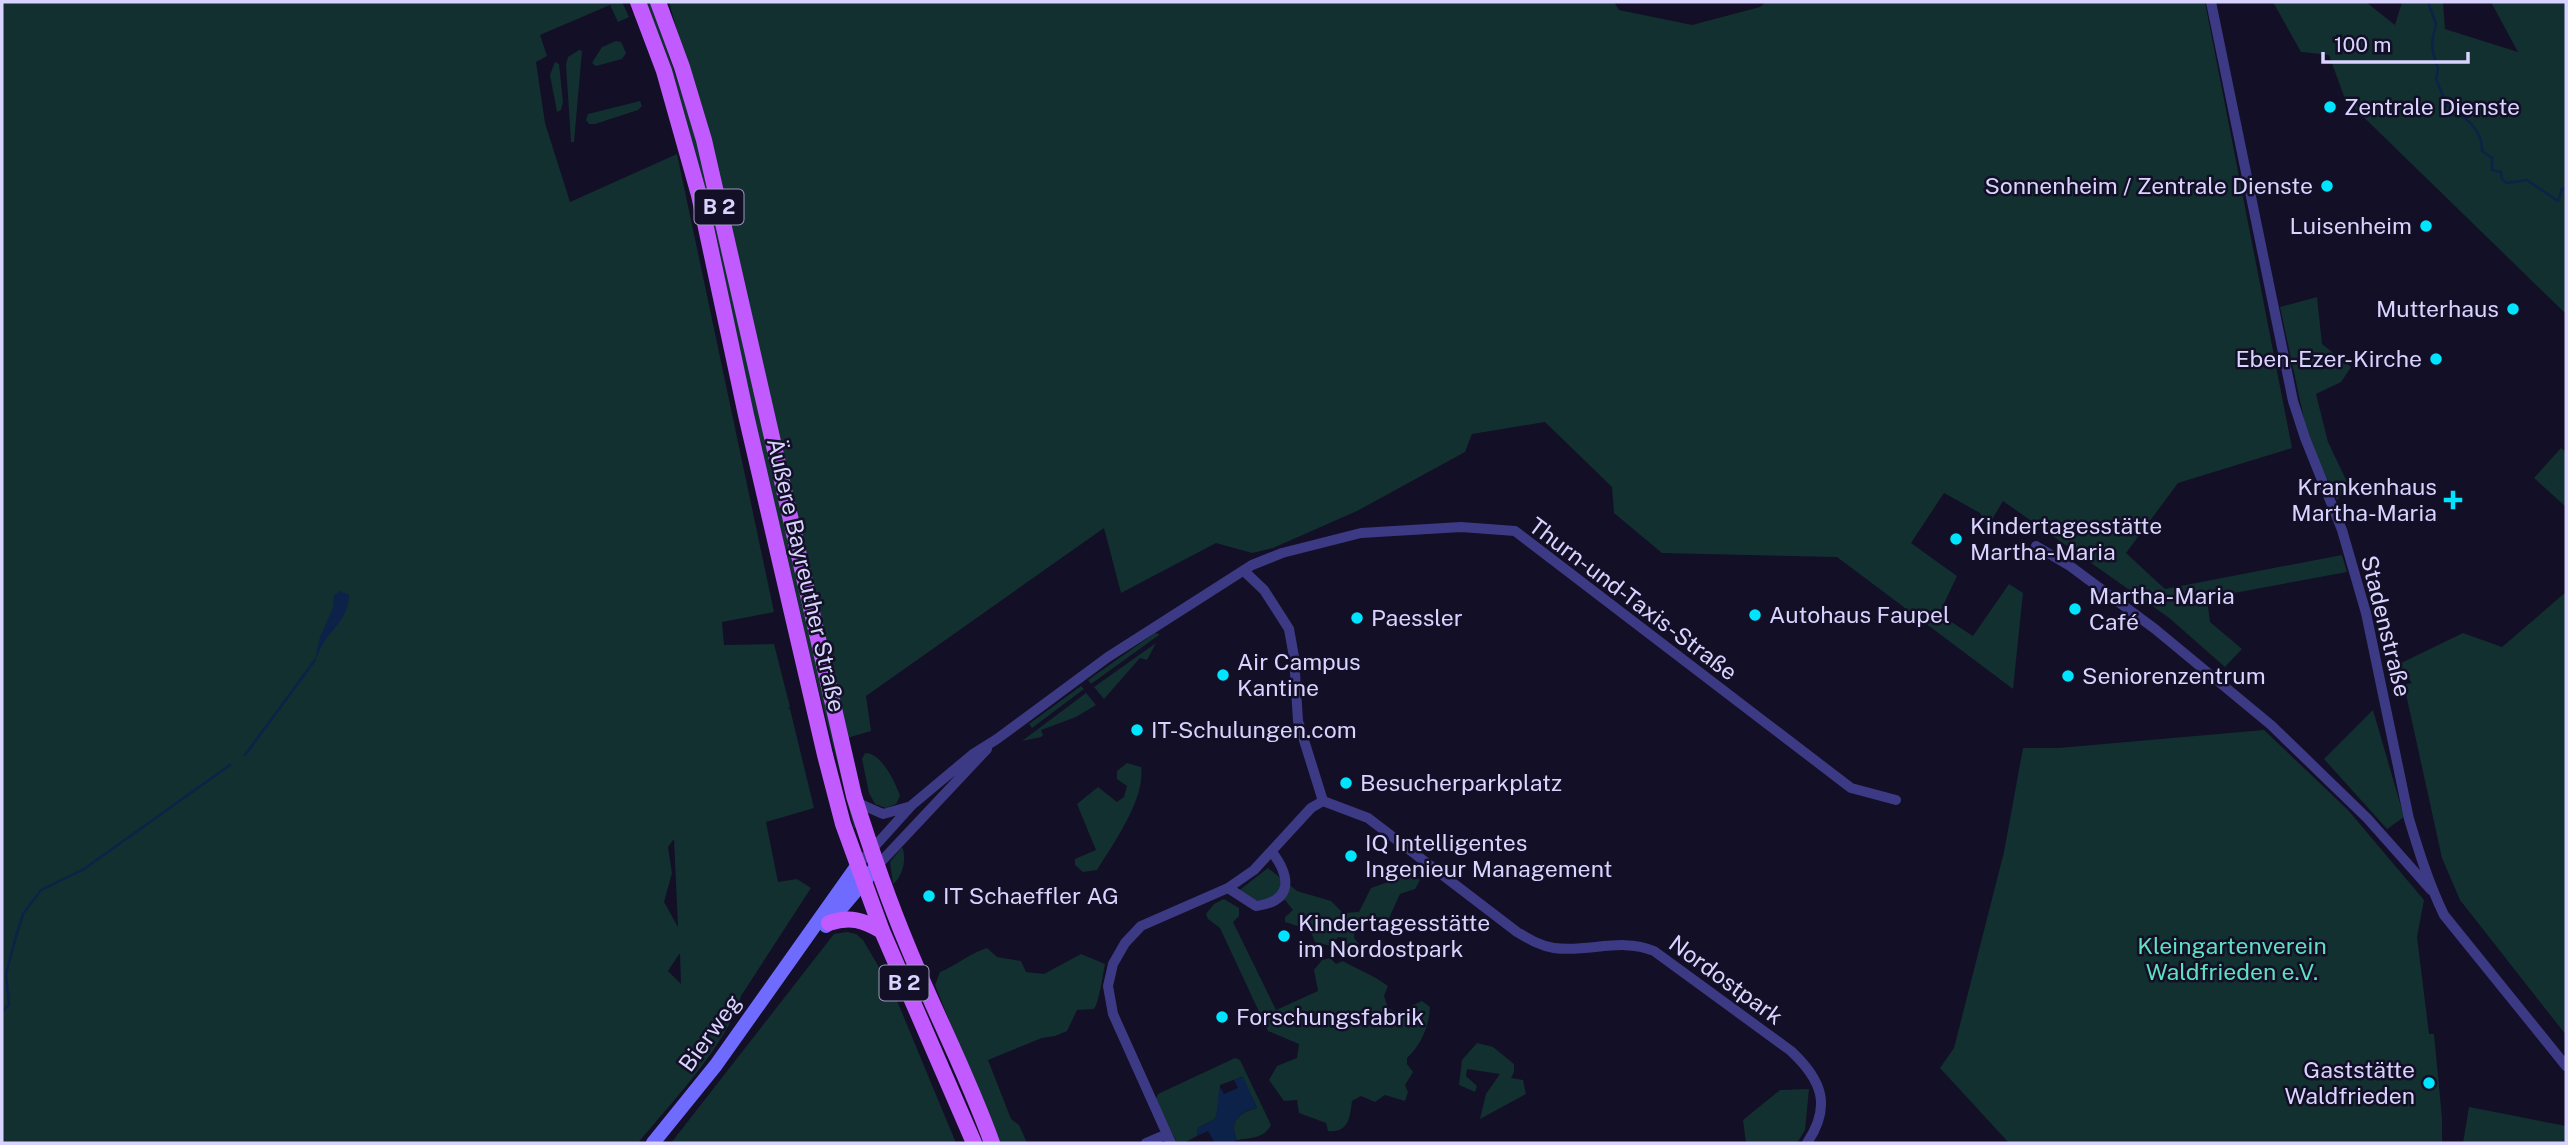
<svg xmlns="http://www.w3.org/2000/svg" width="2568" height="1145" viewBox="0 0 2568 1145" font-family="'Public Sans',sans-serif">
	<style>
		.green { fill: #12302f; fill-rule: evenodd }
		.water { fill: #0c2248 }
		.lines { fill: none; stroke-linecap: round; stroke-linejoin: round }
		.stream { stroke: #0c2248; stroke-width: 2.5 }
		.street { stroke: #3d3a85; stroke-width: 10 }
		.secondary { stroke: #6f6bff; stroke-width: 14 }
		.primary { stroke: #c25bff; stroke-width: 16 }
		.poi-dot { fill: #00e5ff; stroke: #130f26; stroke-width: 2.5 }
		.labels { text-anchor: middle; stroke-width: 5; stroke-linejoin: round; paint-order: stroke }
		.shield { fill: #130f26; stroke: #9e99be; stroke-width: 2 }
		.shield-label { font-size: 21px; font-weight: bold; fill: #d9d4ff }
		.poi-label { font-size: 23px; fill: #d9d4ff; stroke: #130f26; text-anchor: start }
		.street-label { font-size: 23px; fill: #d9d4ff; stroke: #130f26 }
		.park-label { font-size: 23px; fill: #5fe0c0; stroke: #130f26 }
	</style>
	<rect width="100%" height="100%" fill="#130f26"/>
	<!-- green -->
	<path class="green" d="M2,2H622L629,17L618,22L610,5L540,35L547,56L536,62L545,123L570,202L677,154L774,612L722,622L724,645L774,644L790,707L788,709H790L814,808L766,822L778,882L797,879L811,888L741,996C728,1044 670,1104 638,1143H2ZM674,839L678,927L664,902L672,873L668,847ZM679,954H680L681,984L668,971Z
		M644,2H650L653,9L694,130L857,827L854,828Z
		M669,2H1614L1619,10L1692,25L1760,7L1766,2H2205L2292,448L2178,483L2126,553L2165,589L2342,555L2347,572L2207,598L2210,622L2242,649L2225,667L2168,617L2003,501L1987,528L1980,513L1944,493L1911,543L1957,576L1939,614L1973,636L2009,584L2023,593L2013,689L1837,557L1662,553L1614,513L1612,487L1545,422L1472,434L1465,452L1357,511L1273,548L1252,553L1216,543L1121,593L1104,528L866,696L871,731L847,738L708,140Z
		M2273,2H2366L2395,25L2402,2H2443L2445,29L2518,52L2491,2H2566V314L2345,99L2329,55L2301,52Z
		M616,41L621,42L626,53L622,59L596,66L592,63L602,47Z
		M579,50L582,51L574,142H571L566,65L568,57Z
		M555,62L559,64L563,102L561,110L557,112L550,75Z
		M640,101L642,106L638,110L595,124H589L586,120L588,114Z
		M2317,297L2322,344L2351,367L2341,382L2316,394L2328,442L2349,486L2337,500L2308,438L2280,307Z
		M2561,448L2566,452V507L2534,478Z
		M2566,592V1035L2460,900L2442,858L2404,685L2412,683L2399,664L2463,633L2502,647Z
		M1155,633L1159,634V635L1091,684L1088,680Z
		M1156,643L1147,660L1140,658L1104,699L1094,687Z
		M1081,686L1084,689L1032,728L1029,724Z
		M1086,693L1096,705L1076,717L1041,730L1043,735L1041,737L1022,741Z
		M2373,710L2404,817L2387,829L2324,759Z
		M2264,730L2348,810L2424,900L2417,937L2429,1034H2434L2442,1118V1143H2009L1940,1068L1954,1048L2004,852L2023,748H2058Z
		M865,753C882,753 895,782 900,796L896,804L886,808L875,804L869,793L862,759Z
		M1127,763L1141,767C1146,798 1113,844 1097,870L1083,872L1075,865V859L1096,850L1077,804L1098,787L1117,802L1124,797L1127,786L1117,779V771Z
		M902,847C907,857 903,877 893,884L890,862Z
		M1268,868L1297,891L1331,901L1343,913L1359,912L1371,888L1391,881L1407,870L1420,880L1415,889L1400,894L1389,918L1370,917L1355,927L1354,938L1359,944L1353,956L1345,958L1347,938L1338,937L1331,946L1315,942L1310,930L1285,922V917L1293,910L1285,900C1265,903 1254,902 1237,892Z
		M1224,899L1239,908V916L1233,922L1276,1010L1318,991L1314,970L1322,960L1330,958L1336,964L1343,961C1358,970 1374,975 1388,986L1384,996L1388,1008L1402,1015L1411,1006L1422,1001L1430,1007C1429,1027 1421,1045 1407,1058V1064L1413,1072L1405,1085L1408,1092L1405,1101L1385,1095L1375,1102L1361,1096L1352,1101C1350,1117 1349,1133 1328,1131L1326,1123L1299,1113L1297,1100L1284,1101L1269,1080L1277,1066L1297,1058L1299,1044L1268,1031L1220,928L1208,919L1206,914L1214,904Z
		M847,932L856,934L863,940L893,991L956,1143H671L834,934Z
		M987,948L997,957L1021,961L1026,972L1044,974L1081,954L1105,964C1103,974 1099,1003 1094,1009L1077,1010L1067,1031L1055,1036L1042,1038L988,1060L1011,1119L1019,1125L1027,1143H998L935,985L940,972C957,965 970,953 987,948Z
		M1477,1043L1493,1047L1514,1064V1072L1511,1078L1523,1080L1526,1094L1480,1119L1486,1094L1500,1074L1467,1069L1466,1076L1477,1086L1475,1092L1459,1085L1462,1060Z
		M1235,1058L1240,1060L1271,1125C1264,1139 1249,1138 1237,1140C1228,1121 1240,1112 1257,1108L1242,1077L1220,1085L1219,1108L1215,1119L1198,1128L1197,1136L1184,1143H1177L1156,1099L1158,1094Z
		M1809,1089L1805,1130L1797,1143H1746L1743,1120L1780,1090Z
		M2469,1107L2566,1126V1143H2463Z"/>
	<!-- water -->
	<path class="water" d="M340,591L349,595C349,612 340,622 329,635C323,642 319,652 315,660L320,637L333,608L334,595Z
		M1243,1077L1257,1108C1240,1111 1228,1122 1237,1140L1231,1143H1215L1208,1131L1197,1136L1198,1128L1215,1119C1219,1109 1216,1096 1221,1088L1224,1094L1238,1088L1234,1080Z"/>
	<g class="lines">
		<!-- stream -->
		<path class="stream" d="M2428,2L2436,24L2432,42L2433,53L2438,69L2436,79L2447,106C2464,116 2483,129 2482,151L2492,158V170L2501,172L2502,179L2507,183L2527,180L2558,201L2562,189H2566
			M245,755L315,660
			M2,1011L9,1005L6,974L17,933L23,914L41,890L84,869L230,765"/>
		<!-- street -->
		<path class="street" d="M2211,2L2293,401L2305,438L2342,530L2366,613L2409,819C2419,852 2429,884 2444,915L2566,1066
			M2036,546L2070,566L2155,629L2271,725L2367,818L2431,890
			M1245,572L1264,590L1289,629L1294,657L1298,721L1323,801
			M858,803L883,814L908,807
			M857,866L912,805L973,754L997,739L1108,657L1252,565L1282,553L1361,533L1461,527L1515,531L1851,788L1896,800
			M877,866L987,749
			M1228,888L1256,906C1293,901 1291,877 1272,852
			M1146,1143L1167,1134
			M1171,1143L1113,1014L1108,986L1113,964L1125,943L1141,926L1228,888L1254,870L1311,808L1323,801L1368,818L1517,932C1529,939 1540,946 1554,948C1588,953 1621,937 1654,951L1791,1051C1822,1080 1832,1106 1807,1143"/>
		<!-- secondary -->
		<path class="secondary" d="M826,926L877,866
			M653,1143L716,1065L857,866"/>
		<!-- primary -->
		<path class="primary" d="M638,2L664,71L699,195L746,415L825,755L843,824L882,931L974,1143
			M658,2L682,67L704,140L854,796C870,847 887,897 908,947C935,1013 968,1076 992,1143
			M829,923C850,916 863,920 882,931"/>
	</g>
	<!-- markers -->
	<g class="poi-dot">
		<circle cx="2330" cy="107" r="7"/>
		<circle cx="2327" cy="186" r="7"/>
		<circle cx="2426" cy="226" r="7"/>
		<circle cx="2513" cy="309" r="7"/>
		<circle cx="2436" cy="359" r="7"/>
		<path d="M2449.5 489.5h7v7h7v7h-7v7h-7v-7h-7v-7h7z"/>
		<circle cx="1956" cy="539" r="7"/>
		<circle cx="2075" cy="609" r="7"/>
		<circle cx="1755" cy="615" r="7"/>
		<circle cx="1357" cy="618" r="7"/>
		<circle cx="1223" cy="675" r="7"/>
		<circle cx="2068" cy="676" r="7"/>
		<circle cx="1137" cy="730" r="7"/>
		<circle cx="1346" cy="783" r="7"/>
		<circle cx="1351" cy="856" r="7"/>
		<circle cx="929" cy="896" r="7"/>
		<circle cx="1284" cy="936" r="7"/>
		<circle cx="1222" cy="1017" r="7"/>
		<circle cx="2429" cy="1083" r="7"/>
	</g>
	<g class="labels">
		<!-- shield labels -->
		<g class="shield">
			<rect x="694.5" y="189.5" width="49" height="35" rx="5"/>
			<rect x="879.5" y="965.5" width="49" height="35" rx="5"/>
		</g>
		<g class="shield-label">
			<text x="719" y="214">B 2</text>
			<text x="904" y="990">B 2</text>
		</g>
		<!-- poi labels -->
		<g class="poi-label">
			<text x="2344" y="115">Zentrale Dienste</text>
			<text x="2313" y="194" text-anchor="end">Sonnenheim / Zentrale Dienste</text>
			<text x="2412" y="234" text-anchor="end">Luisenheim</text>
			<text x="2499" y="317" text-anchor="end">Mutterhaus</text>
			<text x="2422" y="367" text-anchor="end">Eben-Ezer-Kirche</text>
			<text x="2437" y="495" text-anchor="end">Krankenhaus<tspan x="2437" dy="26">Martha-Maria</tspan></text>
			<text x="1970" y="534">Kindertagesstätte<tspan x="1970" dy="26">Martha-Maria</tspan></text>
			<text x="2089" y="604">Martha-Maria<tspan x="2089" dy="26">Café</tspan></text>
			<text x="1769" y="623">Autohaus Faupel</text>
			<text x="1371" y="626">Paessler</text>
			<text x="1237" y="670">Air Campus<tspan x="1237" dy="26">Kantine</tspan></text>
			<text x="2082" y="684">Seniorenzentrum</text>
			<text x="1151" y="738">IT-Schulungen.com</text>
			<text x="1360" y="791">Besucherparkplatz</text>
			<text x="1365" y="851">IQ Intelligentes<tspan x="1365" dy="26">Ingenieur Management</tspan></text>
			<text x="943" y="904">IT Schaeffler AG</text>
			<text x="1298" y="931">Kindertagesstätte<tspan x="1298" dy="26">im Nordostpark</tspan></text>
			<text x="1236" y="1025">Forschungsfabrik</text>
			<text x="2415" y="1078" text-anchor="end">Gaststätte<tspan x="2415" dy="26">Waldfrieden</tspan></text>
		</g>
		<!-- street labels -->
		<g class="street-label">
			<text transform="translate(806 575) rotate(77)" y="8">Äußere Bayreuther Straße</text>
			<text transform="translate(1633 599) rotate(37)" y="8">Thurn-und-Taxis-Straße</text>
			<text transform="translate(2386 626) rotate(76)" y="8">Stadenstraße</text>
			<text transform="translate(1726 980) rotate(36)" y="8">Nordostpark</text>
			<text transform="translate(710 1033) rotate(-54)" y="8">Bierweg</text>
		</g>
		<!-- park labels -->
		<g class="park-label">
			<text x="2232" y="954">Kleingartenverein<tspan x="2232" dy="26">Waldfrieden e.V.</tspan></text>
		</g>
	</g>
	<!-- border -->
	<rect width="2568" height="1145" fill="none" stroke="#d9d4ff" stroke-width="7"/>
	<!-- scale -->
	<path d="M2323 52v10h145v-10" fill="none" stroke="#d9d4ff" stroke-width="3.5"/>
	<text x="2334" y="52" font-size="21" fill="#d9d4ff" stroke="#130f26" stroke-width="5" paint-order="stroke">100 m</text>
</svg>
